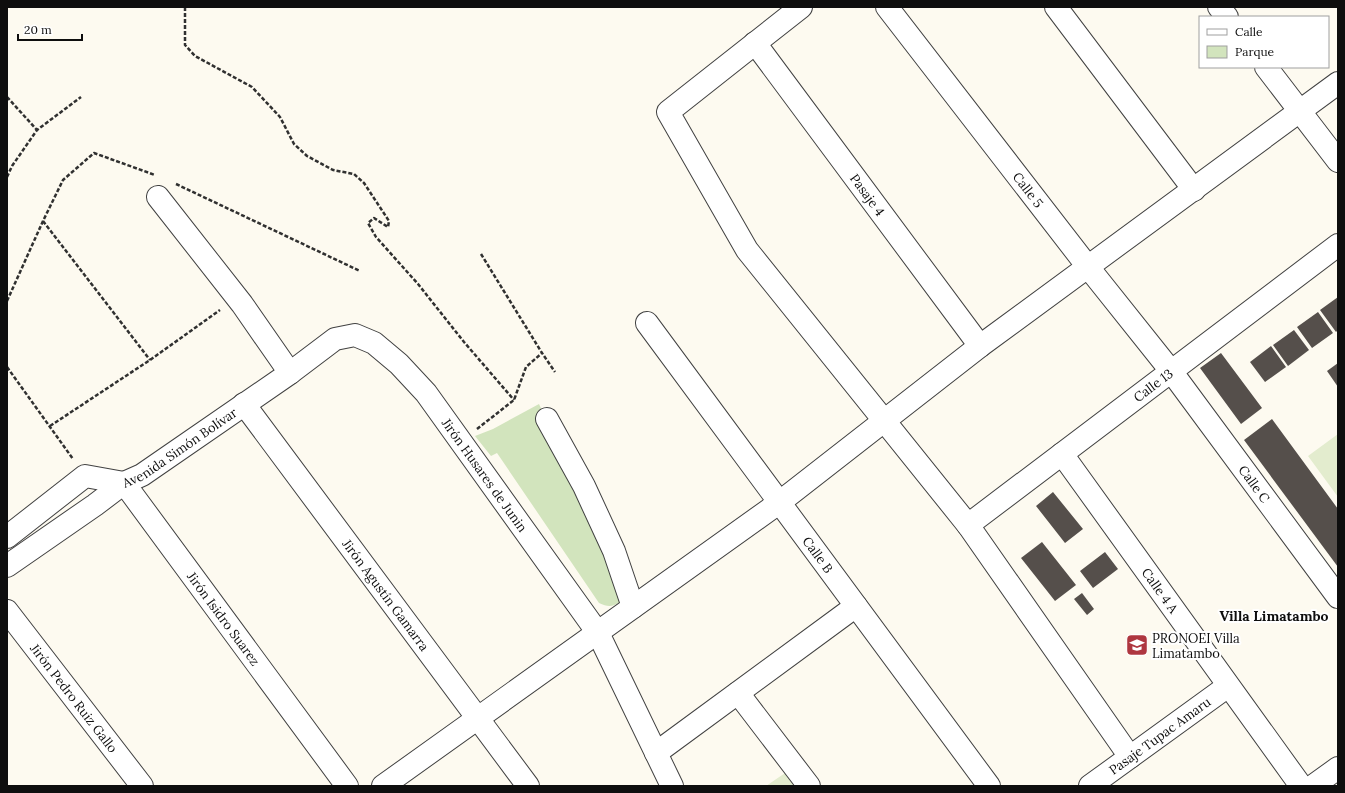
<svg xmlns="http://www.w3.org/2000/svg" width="1345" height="793" viewBox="0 0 1345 793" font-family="Lora,serif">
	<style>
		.green { fill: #d2e4bd }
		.pitch { fill: #e3ecce }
		.building { fill: #554f4b }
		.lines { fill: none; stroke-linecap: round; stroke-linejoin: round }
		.minor-casing { stroke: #414141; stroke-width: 24 }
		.tertiary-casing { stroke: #414141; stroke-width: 24 }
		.path { stroke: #303030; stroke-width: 2.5; stroke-dasharray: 4 2; stroke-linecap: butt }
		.minor { stroke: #fff; stroke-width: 22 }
		.tertiary { stroke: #fff; stroke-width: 22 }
		.labels { text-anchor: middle; stroke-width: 4; stroke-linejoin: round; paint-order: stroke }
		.street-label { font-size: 13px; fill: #0e0e0e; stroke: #fff }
		.poi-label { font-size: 13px; fill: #0e0e0e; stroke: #fff; text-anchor: start }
		.neighbourhood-label { font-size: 14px; font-weight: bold; fill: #0e0e0e; stroke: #fff }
	</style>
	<rect width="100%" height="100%" fill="#fdfaf0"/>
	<!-- green -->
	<path class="green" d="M539,404L624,584L620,602C612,607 608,607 599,603L497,453L491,456L475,436L493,429Z"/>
	<!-- pitch -->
	<path class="pitch" d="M1338,434V497L1308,456Z
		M788,771L798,786H766Z"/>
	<!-- building -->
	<path class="building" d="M1338,297V330L1336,332L1320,310Z
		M1318,312L1333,333L1312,348L1297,327Z
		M1294,330L1309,350L1288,366L1273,345Z
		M1271,346L1286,367L1265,382L1250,362Z
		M1221,353L1262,408L1241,424L1200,368Z
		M1338,363V387L1327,371Z
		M1272,419L1338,509V567L1244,440Z
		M1053,492L1083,529L1065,543L1036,506Z
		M1042,542L1076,585L1055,601L1021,558Z
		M1105,552L1118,569L1093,588L1080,571Z
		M1082,593L1094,609L1087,615L1074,599Z"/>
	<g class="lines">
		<!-- minor casing -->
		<g class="minor-casing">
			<g id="minor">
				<path d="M801,7L668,112L747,250L968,525L1130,757"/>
				<path id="s1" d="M887,7L1088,267L1171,371L1338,597"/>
				<path d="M1056,7L1194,190"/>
				<path d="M1219,7L1227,17"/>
				<path id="s2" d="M755,43L980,346"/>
				<path d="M1266,67L1338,161"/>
				<path d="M158,197L242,304L290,373"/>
				<path id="s3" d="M647,323L989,786"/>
				<path id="s4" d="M244,404L528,786"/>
				<path d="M547,419L584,486L614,551L633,607"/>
				<path id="s5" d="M1062,454L1301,786"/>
				<path id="s6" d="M124,483L142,475L290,373L335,339L355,335L374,343L399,364L426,393L598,633L672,786"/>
				<path id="s7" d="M968,525L1338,245"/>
				<path id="s8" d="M7,611L142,786"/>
				<path d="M738,693L809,786"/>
				<path d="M656,753L856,606"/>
				<path d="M383,786L780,502L980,346L1338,83"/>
				<path id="s9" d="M1090,786L1228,686"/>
				<path d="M1313,786L1338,768"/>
			</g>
		</g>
		<!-- tertiary casing -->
		<g class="tertiary-casing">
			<g id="tertiary">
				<path id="s10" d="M7,537L85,476L124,483L347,786"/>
				<path d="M7,566L95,505L124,483"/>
			</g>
		</g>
		<!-- path -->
		<path class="path" d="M185,7V45L195,56L252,87L280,117L294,144L307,156L333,170L354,174L364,183L389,221L388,227L374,218L368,223L376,237L418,284L464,342L514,400
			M7,97L37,130
			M7,177L12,166L37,130L81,97
			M176,184L360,271
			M43,221L150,360
			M481,254L542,353L555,372
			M7,301L43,221L63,180L94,153L155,175
			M7,367L73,459
			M50,426L150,360L220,310
			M477,429L514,400L526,367L542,353"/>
		<!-- minor -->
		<use href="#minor" class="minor"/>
		<!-- tertiary -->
		<use href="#tertiary" class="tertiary"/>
	</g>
	<!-- icons -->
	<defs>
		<g id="school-square" transform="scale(1.15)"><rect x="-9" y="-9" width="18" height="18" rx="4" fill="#ae363f" stroke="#fff"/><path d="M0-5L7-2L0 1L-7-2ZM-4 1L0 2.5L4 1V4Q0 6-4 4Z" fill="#fff"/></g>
	</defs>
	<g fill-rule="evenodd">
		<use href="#school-square" x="1137" y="645"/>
	</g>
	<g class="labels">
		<!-- street labels -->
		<g class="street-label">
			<text dy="5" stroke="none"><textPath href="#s1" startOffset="231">Calle 5</textPath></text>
			<text dy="5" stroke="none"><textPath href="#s2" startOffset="189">Pasaje 4</textPath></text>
			<text dy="5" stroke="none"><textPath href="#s7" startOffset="232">Calle 13</textPath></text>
			<text dy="5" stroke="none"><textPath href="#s6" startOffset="66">Avenida Simón Bolívar</textPath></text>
			<text dy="5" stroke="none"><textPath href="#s6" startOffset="470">Jirón Husares de Junin</textPath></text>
			<text dy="5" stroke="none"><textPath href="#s1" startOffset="602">Calle C</textPath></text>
			<text dy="5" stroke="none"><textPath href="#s3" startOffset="288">Calle B</textPath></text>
			<text dy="5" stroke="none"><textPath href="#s5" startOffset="168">Calle 4 A</textPath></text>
			<text dy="5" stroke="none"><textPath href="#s4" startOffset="238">Jirón Agustín Gamarra</textPath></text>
			<text dy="5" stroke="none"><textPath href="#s10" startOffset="307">Jirón Isidro Suarez</textPath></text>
			<text dy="5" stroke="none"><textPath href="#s8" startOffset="110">Jirón Pedro Ruiz Gallo</textPath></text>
			<text dy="5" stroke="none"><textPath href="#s9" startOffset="86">Pasaje Tupac Amaru</textPath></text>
		</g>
		<!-- poi labels -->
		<g class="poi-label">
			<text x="1152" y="643">PRONOEI Villa<tspan x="1152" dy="15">Limatambo</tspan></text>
		</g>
		<!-- neighbourhood labels -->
		<g class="neighbourhood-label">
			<text x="1274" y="621">Villa Limatambo</text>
		</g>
	</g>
	<!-- border -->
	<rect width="1345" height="793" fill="none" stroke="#0e0e0e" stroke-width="16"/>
	<!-- legend -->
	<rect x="1199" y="16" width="130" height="52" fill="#ffffff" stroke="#9f9f9f"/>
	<rect x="1207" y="29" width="20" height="6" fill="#ffffff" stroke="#9f9f9f"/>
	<text x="1235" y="36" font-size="12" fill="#0e0e0e">Calle</text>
	<rect x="1207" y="46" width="20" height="12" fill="#d2e4bd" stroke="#9f9f9f"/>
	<text x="1235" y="56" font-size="12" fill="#0e0e0e">Parque</text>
	<!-- scale -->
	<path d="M18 34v6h64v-6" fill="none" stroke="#0e0e0e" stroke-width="2"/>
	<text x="24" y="34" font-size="12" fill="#0e0e0e" stroke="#ffffff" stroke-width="3" paint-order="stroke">20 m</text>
</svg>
